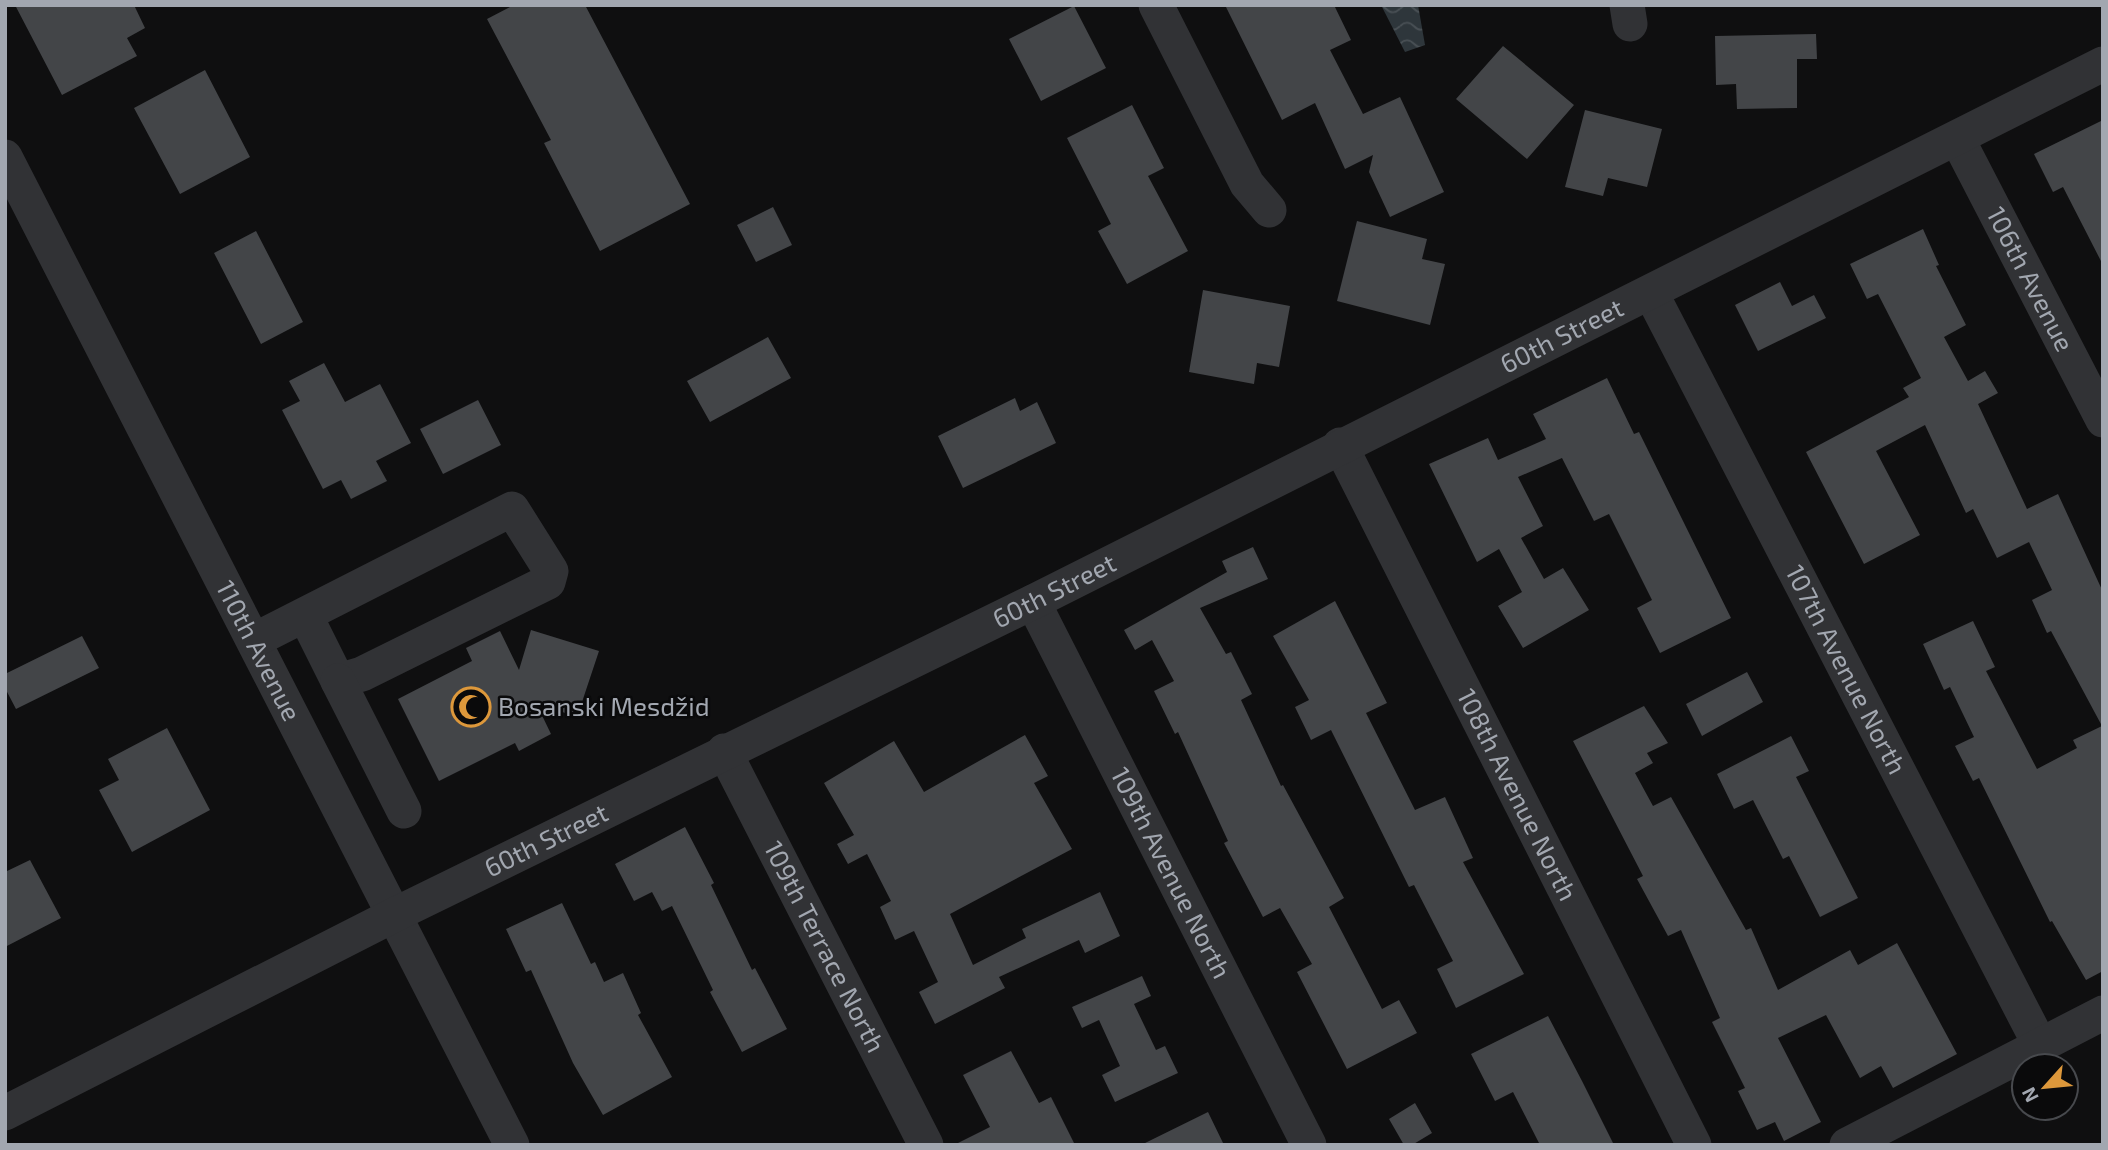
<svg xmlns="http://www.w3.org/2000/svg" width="2108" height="1150" viewBox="0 0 2108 1150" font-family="'Exo 2',sans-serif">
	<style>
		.water { fill: url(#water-waves) }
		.building { fill: #434548 }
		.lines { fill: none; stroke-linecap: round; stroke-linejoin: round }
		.minor { stroke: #313235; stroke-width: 35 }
		.labels { text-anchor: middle; stroke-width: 5; stroke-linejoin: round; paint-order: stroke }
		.street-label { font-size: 26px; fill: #a2a7b0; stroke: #0a0a0b }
		.poi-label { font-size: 26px; fill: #a2a7b0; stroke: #0a0a0b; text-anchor: start }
	</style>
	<defs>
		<pattern id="water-waves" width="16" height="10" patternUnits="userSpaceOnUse" patternTransform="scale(1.75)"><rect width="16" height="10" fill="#2e363b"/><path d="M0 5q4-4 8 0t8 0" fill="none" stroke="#495055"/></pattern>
	</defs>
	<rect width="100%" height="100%" fill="#0f0f10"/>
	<!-- water -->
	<path class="water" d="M1381,5H1418L1425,45L1405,52Z"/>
	<!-- building -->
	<path class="building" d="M15,5H134L145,28L127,38L137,56L62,95Z
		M514,5H585L690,204L600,251L544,143L551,140L487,19Z
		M1225,5H1334L1351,40L1330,50L1363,114L1400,97L1444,192L1390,217L1369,172L1373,155L1345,169L1315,103L1282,120Z
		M1074,6L1106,68L1041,101L1009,39Z
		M1816,34L1817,59H1797V108L1737,109L1736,84L1716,85L1715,36Z
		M1503,46L1574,105L1527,159L1456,99Z
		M205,70L250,157L180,194L134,108Z
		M1132,105L1164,168L1148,176L1188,251L1127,284L1098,231L1111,224L1067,138Z
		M1585,110L1662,129L1647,187L1608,178L1603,196L1565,187Z
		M2103,120V265L2063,187L2053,192L2034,154Z
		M773,207L792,245L756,262L737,225Z
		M1357,221L1427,239L1422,259L1445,264L1430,325L1337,301Z
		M1923,229L1939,265L1936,266L1966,325L1944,337L1968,381L1985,371L1998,393L1978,404L2027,509L2058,494L2103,592V971L2086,980L2052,921L2050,922L1979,778L1973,781L1955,746L1974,737L1950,687L1944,690L1923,644L1973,621L1995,667L1986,671L2037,769L2077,748L2073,740L2102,726L2051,631L2047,633L2032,600L2052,590L2029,542L1997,558L1973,509L1966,513L1925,425L1876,451L1920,535L1864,564L1806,452L1909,397L1903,388L1921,378L1878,294L1867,299L1850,264Z
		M256,231L303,322L261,344L214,253Z
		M1780,282L1792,306L1814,295L1826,318L1758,351L1735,305Z
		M1203,290L1290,306L1279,367L1257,363L1254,384L1189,372Z
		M768,337L791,378L710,422L687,381Z
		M324,363L345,402L380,384L411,443L376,461L387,481L351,499L341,480L323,489L282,410L300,401L289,381Z
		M1607,378L1634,434L1639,432L1731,618L1660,653L1637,608L1652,600L1609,514L1594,521L1562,458L1518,477L1543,526L1521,538L1544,579L1563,568L1589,610L1523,648L1498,606L1522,592L1499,549L1477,562L1429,464L1488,438L1498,460L1546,439L1533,414Z
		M1015,398L1020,411L1037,402L1056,443L963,488L938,436Z
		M478,400L501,445L443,474L420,429Z
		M1253,547L1268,579L1200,608L1226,654L1231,652L1252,694L1241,700L1281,786L1283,785L1344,898L1329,907L1382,1009L1399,1000L1417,1033L1347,1069L1297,972L1312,964L1280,908L1263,917L1224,843L1228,841L1178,732L1175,734L1154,691L1174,681L1152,640L1135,650L1124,630L1227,572L1222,561Z
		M1335,601L1387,703L1366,713L1415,810L1445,797L1473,858L1463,862L1524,974L1456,1008L1437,969L1453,961L1414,885L1409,887L1331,730L1311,740L1295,707L1309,700L1273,636Z
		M531,630L599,651L577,717L536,703L551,734L519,751L515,743L439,781L398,699L472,661L466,648L500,631L519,670Z
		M82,636L99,668L16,709L5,688V674Z
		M1747,672L1763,702L1702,736L1686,704Z
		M1644,706L1668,743L1647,753L1653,763L1635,773L1653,806L1671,797L1746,930L1751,928L1778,990L1850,950L1858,965L1897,943L1957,1054L1893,1088L1881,1066L1860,1078L1826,1015L1778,1038L1821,1122L1784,1141L1775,1122L1757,1130L1738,1091L1745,1088L1712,1022L1720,1018L1681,930L1668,936L1637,879L1643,876L1573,741Z
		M167,728L210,810L132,852L99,790L119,780L108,759Z
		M1025,735L1048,776L1034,783L1072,849L950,914L973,965L1026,938L1022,929L1100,892L1120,936L1085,953L1079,940L999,977L1005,988L935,1024L919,992L938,982L914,931L895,940L880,907L891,901L867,854L848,864L837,844L854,835L824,783L894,741L924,792Z
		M1791,736L1809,771L1796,777L1858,898L1820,917L1789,856L1783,859L1753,800L1734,809L1717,774Z
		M685,827L714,883L711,885L752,970L755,968L787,1029L742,1052L710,992L713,990L672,906L662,911L652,892L634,901L615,864Z
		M30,860L61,918L5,947V872Z
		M562,903L591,964L595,962L604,982L623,973L641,1013L638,1015L672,1077L603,1115L573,1063L531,970L526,972L506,929Z
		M1142,976L1151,996L1134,1004L1156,1050L1165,1046L1178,1073L1115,1102L1102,1075L1120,1066L1099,1020L1082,1028L1072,1007Z
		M1548,1016L1582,1081L1614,1145H1540L1513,1092L1495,1101L1471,1054Z
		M1011,1051L1039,1103L1051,1097L1075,1145H954L990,1127L963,1075Z
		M1415,1103L1432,1133L1412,1145H1404L1389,1119Z
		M1208,1112L1224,1145H1141Z"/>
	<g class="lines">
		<!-- minor -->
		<g class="minor">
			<path d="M1156,5L1247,184L1269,210"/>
			<path d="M1627,5L1630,24"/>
			<path id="s1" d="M1957,138L2103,420"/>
			<path id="s2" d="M5,157L512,1145"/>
			<path id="s3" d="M1651,293L2040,1045"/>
			<path id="s4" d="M1340,445L1694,1145"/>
			<path id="s5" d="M1033,602L1309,1145"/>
			<path d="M255,640L512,509L551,571L548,582L362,674L338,681L305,615"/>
			<path d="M338,681L404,811"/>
			<path id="s6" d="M724,751L926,1145"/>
			<path id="s7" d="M5,1113L396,914L1033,602L2103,64"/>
			<path d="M1847,1145L2103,1013"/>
		</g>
	</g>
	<!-- icons -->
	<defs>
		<g id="mosque-ring" transform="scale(2.0125)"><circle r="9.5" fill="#0a0a0b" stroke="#dd983b" stroke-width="1.5"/><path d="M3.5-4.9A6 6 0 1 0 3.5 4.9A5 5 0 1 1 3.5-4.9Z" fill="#dd983b"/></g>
	</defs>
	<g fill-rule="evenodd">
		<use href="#mosque-ring" x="471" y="707"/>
	</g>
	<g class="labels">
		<!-- street labels -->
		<g class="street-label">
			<text dy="9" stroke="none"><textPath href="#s1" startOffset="159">106th Avenue</textPath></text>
			<text dy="9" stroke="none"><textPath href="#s7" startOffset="1740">60th Street</textPath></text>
			<text dy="9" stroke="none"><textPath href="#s7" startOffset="1172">60th Street</textPath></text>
			<text dy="9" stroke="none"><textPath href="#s2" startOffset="555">110th Avenue</textPath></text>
			<text dy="9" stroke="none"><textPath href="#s3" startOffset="424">107th Avenue North</textPath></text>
			<text dy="9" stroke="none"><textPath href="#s4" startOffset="392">108th Avenue North</textPath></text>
			<text dy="9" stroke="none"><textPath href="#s7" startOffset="606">60th Street</textPath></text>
			<text dy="9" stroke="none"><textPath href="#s5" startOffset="304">109th Avenue North</textPath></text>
			<text dy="9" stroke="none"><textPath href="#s6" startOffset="220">109th Terrace North</textPath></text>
		</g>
		<!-- poi labels -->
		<g class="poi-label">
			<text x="498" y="716">Bosanski Mesdžid</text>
		</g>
	</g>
	<!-- border -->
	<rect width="2108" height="1150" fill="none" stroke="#a2a7b0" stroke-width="14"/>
	<!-- north arrow -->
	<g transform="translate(2045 1087) rotate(243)"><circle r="33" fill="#0a0a0b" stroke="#47494d" stroke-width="2"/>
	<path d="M0-5L12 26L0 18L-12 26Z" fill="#dd983b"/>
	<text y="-10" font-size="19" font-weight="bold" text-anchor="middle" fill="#a2a7b0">N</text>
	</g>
</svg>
